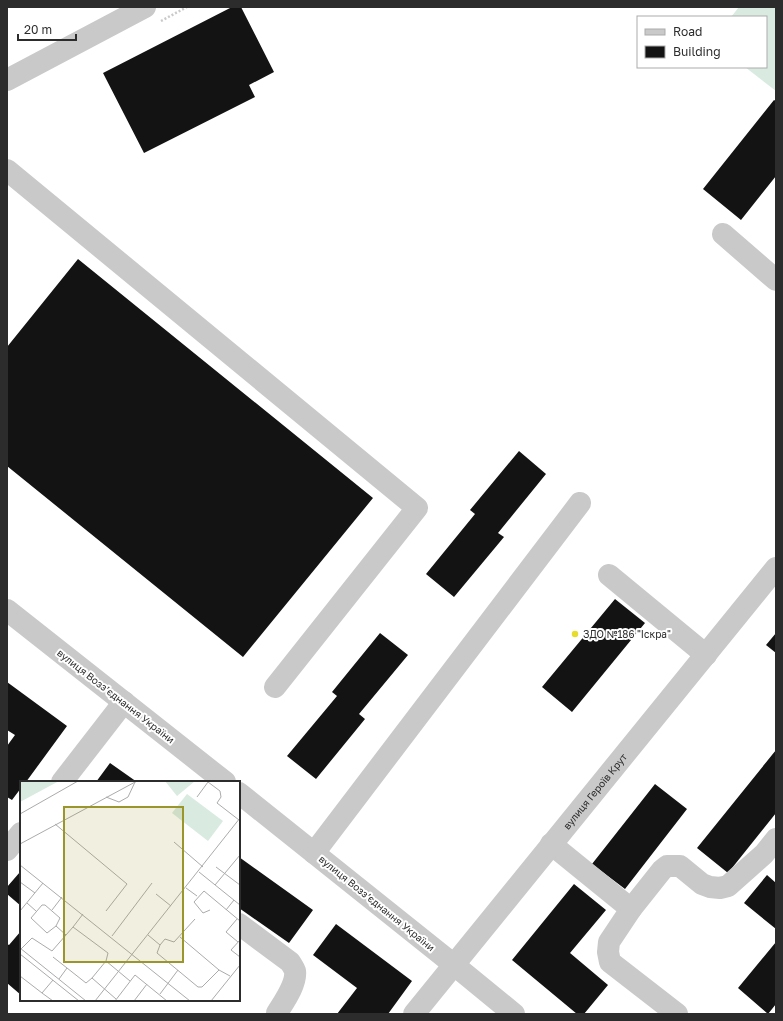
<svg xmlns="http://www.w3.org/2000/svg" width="783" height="1021" viewBox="0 0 783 1021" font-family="'Golos Text',sans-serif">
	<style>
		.green { fill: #d9eae1 }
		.building { fill: #131313 }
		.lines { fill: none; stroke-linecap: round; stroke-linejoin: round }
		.path { stroke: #c9c9c9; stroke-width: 2.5; stroke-dasharray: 2 2; stroke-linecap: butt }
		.minor { stroke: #c9c9c9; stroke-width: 22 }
		.poi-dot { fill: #e5dc2c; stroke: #fff; stroke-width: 1.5 }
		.labels { text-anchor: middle; stroke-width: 4; stroke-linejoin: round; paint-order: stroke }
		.poi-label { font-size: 10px; fill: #2c2c2c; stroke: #fff; text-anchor: start }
		.street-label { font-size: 10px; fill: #2c2c2c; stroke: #fff }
		.inset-road { fill: none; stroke: #ababab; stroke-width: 1 }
		.view { fill: #9b962c; fill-opacity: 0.15; stroke: #9b962c; stroke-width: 2 }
		.inset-edge { fill: none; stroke: #2c2c2c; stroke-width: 2 }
	</style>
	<rect width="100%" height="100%" fill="#fff"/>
	<!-- green -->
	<path class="green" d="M739,7H776V91L745,67H766V17H731Z"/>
	<!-- building -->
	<path class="building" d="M232,7H241L274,72L249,85L255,97L144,153L103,73Z
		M774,100L776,101V176L741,220L703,189Z
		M78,259L373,498L243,657L7,466V347Z
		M519,451L546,474L498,533L504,537L454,597L426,574L475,514L470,510Z
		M615,599L645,623L572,712L542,687Z
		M380,633L408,655L359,714L365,719L316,779L287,756L337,696L332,692Z
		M776,633V653L766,645Z
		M7,682L67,726L26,782H21V788L12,800L7,797V746L15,735L7,730Z
		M776,750V813L728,873L697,848Z
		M110,763L137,782H96Z
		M655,784L687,809L625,889L592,864Z
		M239,857L313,910L289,943L239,908Z
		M20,872L21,873V906L7,894V887Z
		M767,875L776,883V929L744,903Z
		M574,884L606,910L570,953L608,985L584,1014H577L512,960Z
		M336,924L412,981L388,1014H337L357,988L313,955Z
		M21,931V954L20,955L21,956V995L7,983V944L9,945Z
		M776,942V1004L768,1014L738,988Z"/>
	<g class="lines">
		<!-- path -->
		<path class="path" d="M161,21L187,7"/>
		<!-- minor -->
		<g class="minor">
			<path d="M7,80L145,7"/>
			<path d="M7,170L417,508L275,687"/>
			<path d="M723,234L776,280"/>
			<path d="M609,575L706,655"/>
			<path d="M7,610L225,782"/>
			<path d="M62,782L124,702"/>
			<path d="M239,793L453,964L514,1014"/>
			<path d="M551,844L631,909L609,942L608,952L610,962L677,1014"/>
			<path d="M7,850L21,833"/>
			<path d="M314,853L580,503"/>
			<path d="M631,909L662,870L667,866H680L702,884L710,887L720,888L728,886L764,854L776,839"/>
			<path d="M239,924L290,962C292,965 294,968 295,971C297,984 283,1003 277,1013L278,1014"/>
			<path id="s1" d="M414,1014L776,568"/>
		</g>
	</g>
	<!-- markers -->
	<circle class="poi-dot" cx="575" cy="634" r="4"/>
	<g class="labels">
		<!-- poi labels -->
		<g class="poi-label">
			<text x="583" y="638">ЗДО №186 "Іскра"</text>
		</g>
		<!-- street labels -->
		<g class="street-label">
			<text transform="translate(116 696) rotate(38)" y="4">вулиця Воззʼєднання України</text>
			<text dy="4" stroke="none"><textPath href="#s1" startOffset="287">вулиця Героїв Крут</textPath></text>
			<text transform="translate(377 903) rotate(39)" y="4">вулиця Воззʼєднання України</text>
		</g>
	</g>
	<!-- overview -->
	<g transform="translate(20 781)">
		<rect width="220" height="220" fill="#fff"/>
		<path d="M0,0H39L0,21ZM145,0H175L157,15ZM167,13L203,40L188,60L152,32Z" fill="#d9eae1"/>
		<path class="inset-road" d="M86,16L99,21L108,16L115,1M177,16L188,1L200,10L201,16L197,22L219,39M0,33L58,0M35,43L107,103L86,130M154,61L183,86M0,63L117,0M0,84L170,220M196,86L220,104M179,91L220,124M0,101L15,112M195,104L220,74M166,107L177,115M136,113L151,125M7,122L16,130M32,129L42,116M190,129L183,132L174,121L184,110L220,140M206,129L214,119M0,130L23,102M63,133L53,146L88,172L86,180L110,200M217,138L206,151L218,161M36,145L27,152L11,137L22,124H25L40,137L36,145L46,154M128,154L140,164L137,172L178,206H182L199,189L210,195M92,155L132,102M160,156L199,189M220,159L211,169L220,176M140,164L145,158L154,161L175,138M0,167L66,220M1,168L12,157L32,170L53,146M0,173L59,220M33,176L47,187M0,195L22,212M72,197L86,180M39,198L47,187L66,202L72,197L96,218M140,213L158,189M33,220L22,212L33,199M75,220L220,37M95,220L115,194L147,220M114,220L127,203M191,220L220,184"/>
		<path class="view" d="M44,26H163V181H44Z"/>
		<rect width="220" height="220" class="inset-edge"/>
	</g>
	<!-- border -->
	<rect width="783" height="1021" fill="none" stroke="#2c2c2c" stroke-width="16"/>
	<!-- legend -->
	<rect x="637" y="16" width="130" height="52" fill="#ffffff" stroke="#ababab"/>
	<rect x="645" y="29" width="20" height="6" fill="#c9c9c9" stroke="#ababab"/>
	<text x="673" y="36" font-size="12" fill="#2c2c2c">Road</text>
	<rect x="645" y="46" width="20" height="12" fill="#131313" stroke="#ababab"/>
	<text x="673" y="56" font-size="12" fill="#2c2c2c">Building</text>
	<!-- scale -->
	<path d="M18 34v6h58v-6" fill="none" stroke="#2c2c2c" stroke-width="2"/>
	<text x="24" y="34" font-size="12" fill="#2c2c2c" stroke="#ffffff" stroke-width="3" paint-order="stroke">20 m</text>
</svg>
